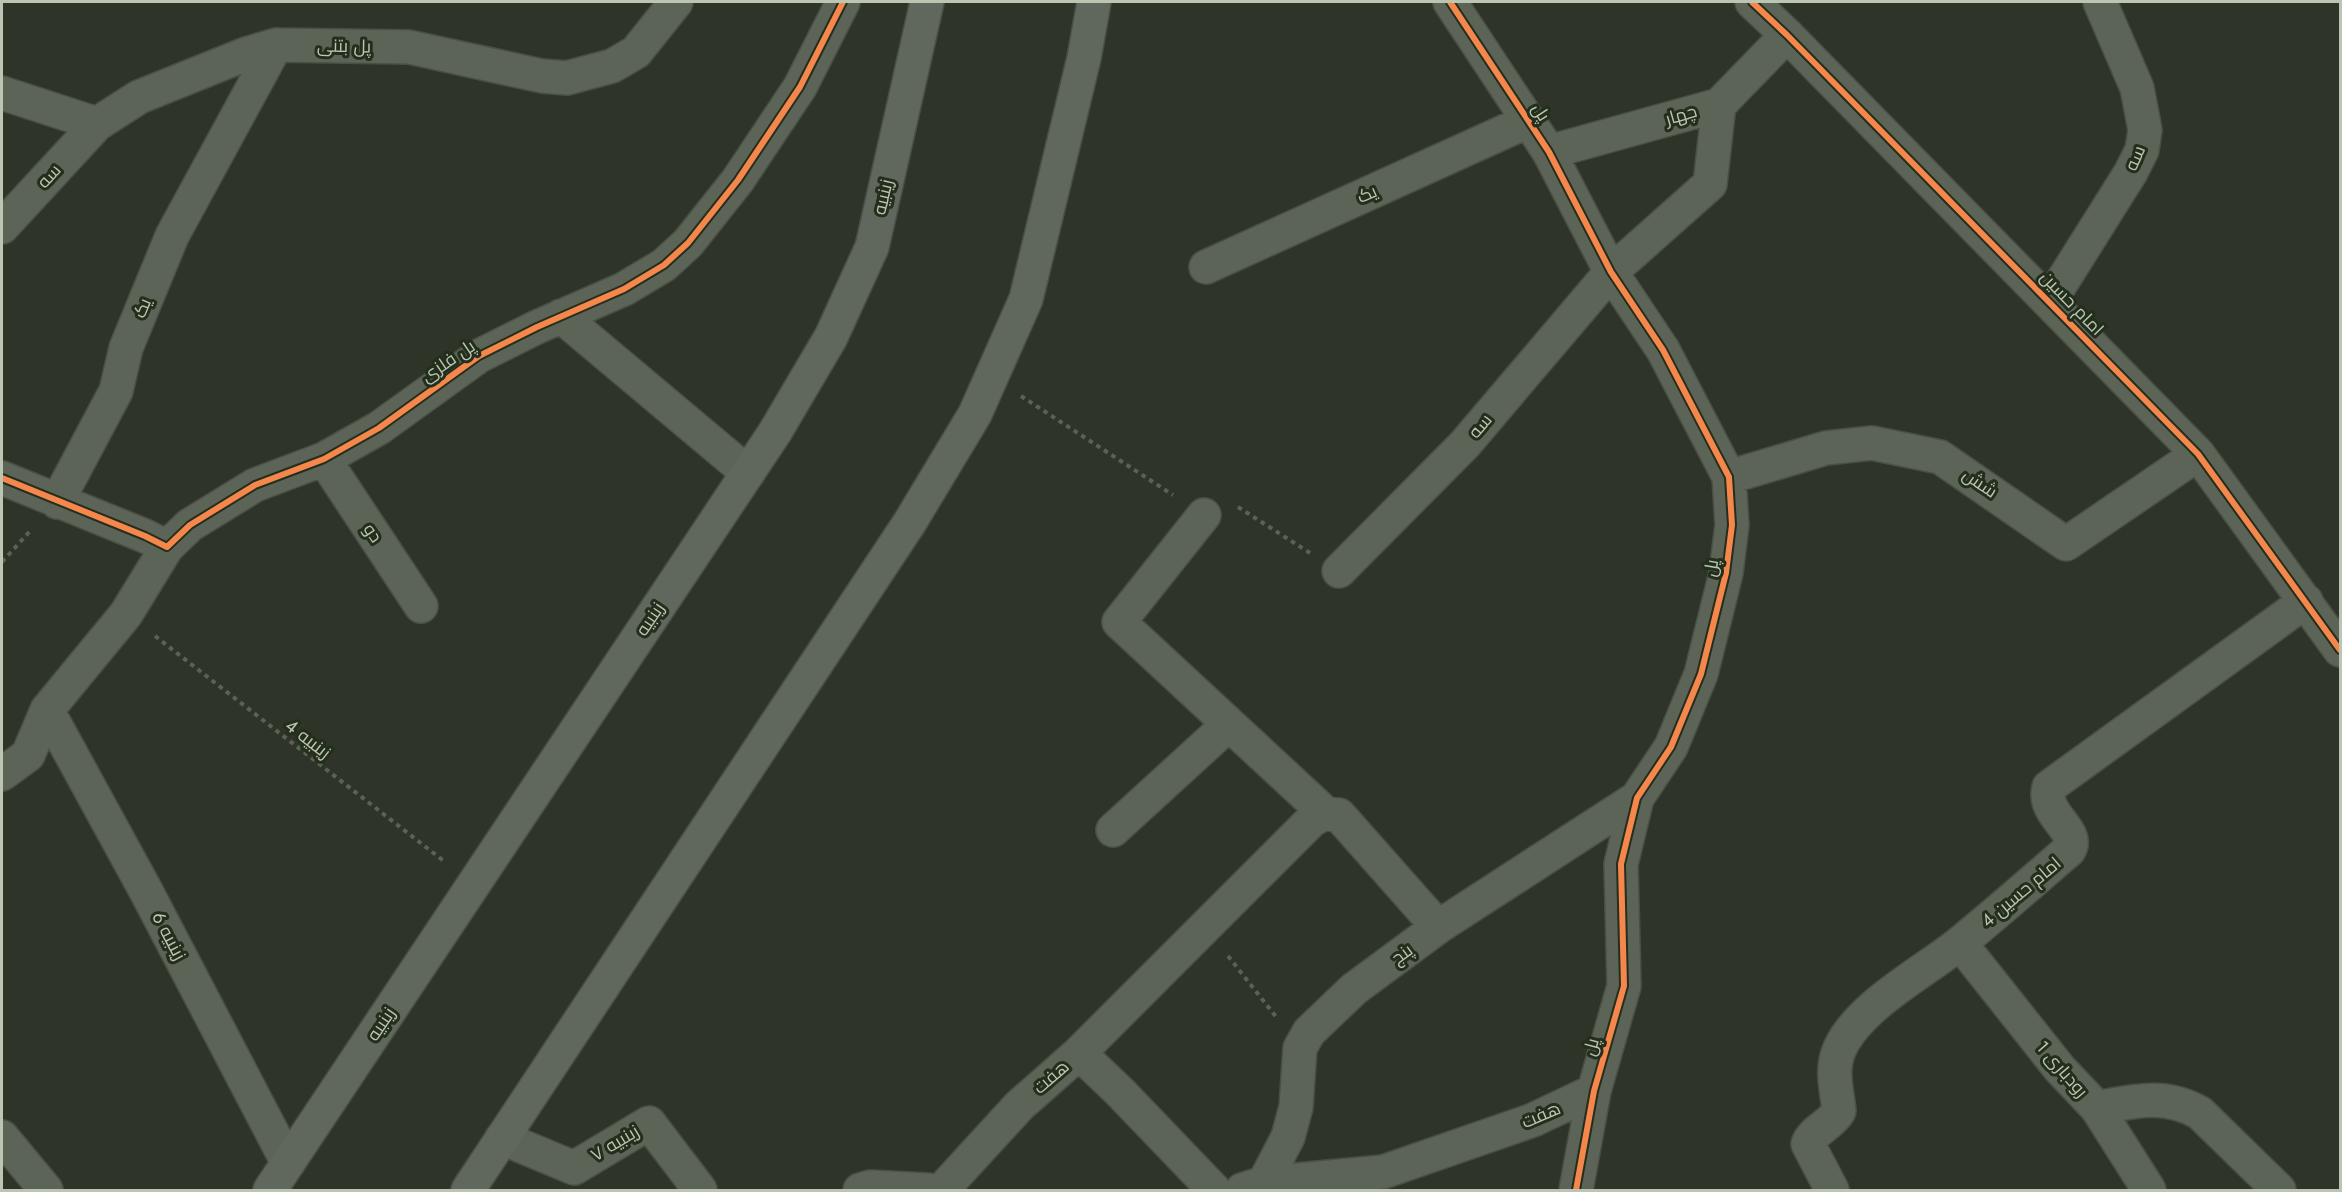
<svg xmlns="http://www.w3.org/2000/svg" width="2342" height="1192" viewBox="0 0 2342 1192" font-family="Jost,Cairo,sans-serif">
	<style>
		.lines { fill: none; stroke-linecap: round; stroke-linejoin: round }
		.street-casing { stroke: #4a4f46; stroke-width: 36 }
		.secondary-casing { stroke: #4a4f46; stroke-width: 36 }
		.path { stroke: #5c6157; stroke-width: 4; stroke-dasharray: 4.5 4.5; stroke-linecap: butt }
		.street { stroke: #5c6357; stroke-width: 33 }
		.secondary { stroke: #60675c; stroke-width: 33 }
		.cycleway-casing { stroke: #242e1c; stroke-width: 10 }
		.cycleway { stroke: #f5874c; stroke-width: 6 }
		.labels { text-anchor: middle; stroke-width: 6; stroke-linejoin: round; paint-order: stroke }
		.street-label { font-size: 18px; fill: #bac6b1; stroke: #242e1c }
	</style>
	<rect width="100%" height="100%" fill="#2e3428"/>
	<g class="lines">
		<!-- street casing -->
		<g class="street-casing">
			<path id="street" d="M1450,2L1549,152L1611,272L1663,350L1729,477L1732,525L1726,573L1701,674L1671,747L1637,798L1621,864L1624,986L1594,1091L1576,1190
				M1752,2L1787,35L2198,454L2340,650
				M2,93L97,124L139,97L246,54L276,45L409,47L542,76L567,78L612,66L636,52L676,2
				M1549,152L1719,105L1787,35
				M2,227L97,124
				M1206,267L1528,121
				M2050,301L2131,172L2142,150L2145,130L2137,88L2100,2
				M561,316L748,473
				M324,459L421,606
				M1729,477L1826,448L1872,443L1940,457L2066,544L2198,454
				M2,478L145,536L167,547L190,525L255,485L324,459L379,428L479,356L537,327L624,289L664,265L688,243L738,180L800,87L843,2
				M57,502L116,391L126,348L172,236L276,45
				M1204,515L1119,622L1325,813L1339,815L1438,927
				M1339,571L1465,444L1611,272L1710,184L1719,105
				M47,710L146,891L288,1163
				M2,774L28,755L47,710L126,614L167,547
				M1113,830L1229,724
				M1960,943L2060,1069L2097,1108C2135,1101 2165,1093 2200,1113L2279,1190
				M1079,1053L1312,820L1325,813
				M2097,1108L2149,1190
				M2,1137L46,1190
				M502,1138L574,1168L649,1123L700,1190
				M860,1190L870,1187L928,1190
				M942,1190L1019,1106L1079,1053L1120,1092L1214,1190
				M1242,1190L1264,1183L1383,1172L1533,1120L1594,1091
				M1272,1190L1264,1183L1288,1137L1296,1107L1300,1048L1309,1032L1354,989L1438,927L1637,798
				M1832,1190L1808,1144C1813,1130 1831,1125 1839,1111C1837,1089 1830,1070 1840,1048C1860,1005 1924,972 1960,943C1997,913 2033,881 2069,850C2081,830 2041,815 2049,787L2306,601"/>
		</g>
		<!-- secondary casing -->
		<g class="secondary-casing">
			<path id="secondary" d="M270,1190L775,432L831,337L872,247L927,2
				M468,1190L910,522L975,414L1026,299L1084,58L1094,2"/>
		</g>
		<!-- path -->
		<path class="path" d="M1021,396L1173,495
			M1238,507L1310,553
			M2,562L31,530
			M155,636L445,862
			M1228,956L1277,1018"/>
		<!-- street -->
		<use href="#street" class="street"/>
		<!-- secondary -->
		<use href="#secondary" class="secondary"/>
		<!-- cycleway casing -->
		<g class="cycleway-casing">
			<path id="cycleway" d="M1450,2L1549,152L1611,272L1663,350L1729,477L1732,525L1726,573L1701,674L1671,747L1637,798L1621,864L1624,986L1594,1091L1576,1190
				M1752,2L1787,35L2198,454L2340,650
				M2,478L145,536L167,547L190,525L255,485L324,459L379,428L479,356L537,327L624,289L664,265L688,243L738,180L800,87L843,2"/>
		</g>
		<!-- cycleway -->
		<use href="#cycleway" class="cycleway"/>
	</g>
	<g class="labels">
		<!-- street labels -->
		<g class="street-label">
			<text transform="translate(344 46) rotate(1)" y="6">پل بتنی</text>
			<text transform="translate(1541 112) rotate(57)" y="6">پل</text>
			<text transform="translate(1681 115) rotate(-16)" y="6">چهار</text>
			<text transform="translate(2135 158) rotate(-67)" y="6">سه</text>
			<text transform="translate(49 176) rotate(-47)" y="6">سه</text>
			<text transform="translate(1367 194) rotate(-24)" y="6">یک</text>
			<text transform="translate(883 197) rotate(-77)" y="6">زینبیه</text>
			<text transform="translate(2072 303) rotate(46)" y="6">امام حسین</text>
			<text transform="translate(142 308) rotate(-68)" y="6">یک</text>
			<text transform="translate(448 361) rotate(-34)" y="6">پل فلزی</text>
			<text transform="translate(1480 426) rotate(-50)" y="6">سه</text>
			<text transform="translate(1980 483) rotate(35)" y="6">شش</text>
			<text transform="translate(373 533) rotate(56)" y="6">دو</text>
			<text transform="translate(1711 568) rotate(-80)" y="6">پل</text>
			<text transform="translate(650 619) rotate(-56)" y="6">زینبیه</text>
			<text transform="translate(308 739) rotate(38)" y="6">زینبیه 4</text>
			<text transform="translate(2021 892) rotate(-40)" y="6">امام حسین 4</text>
			<text transform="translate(169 936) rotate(62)" y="6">زینبیه 6</text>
			<text transform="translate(1402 954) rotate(-36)" y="6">پنج</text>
			<text transform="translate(381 1024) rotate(-56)" y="6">زینبیه</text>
			<text transform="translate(1591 1047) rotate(-75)" y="6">پل</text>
			<text transform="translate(2062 1069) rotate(49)" y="6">رودباری 1</text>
			<text transform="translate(1051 1077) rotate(-41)" y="6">هفت</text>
			<text transform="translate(1541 1115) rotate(-23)" y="6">هفت</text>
			<text transform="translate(615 1143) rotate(-31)" y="6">زینبیه ۷</text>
		</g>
	</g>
	<!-- border -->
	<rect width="2342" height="1192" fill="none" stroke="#bac6b1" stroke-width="6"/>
</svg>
